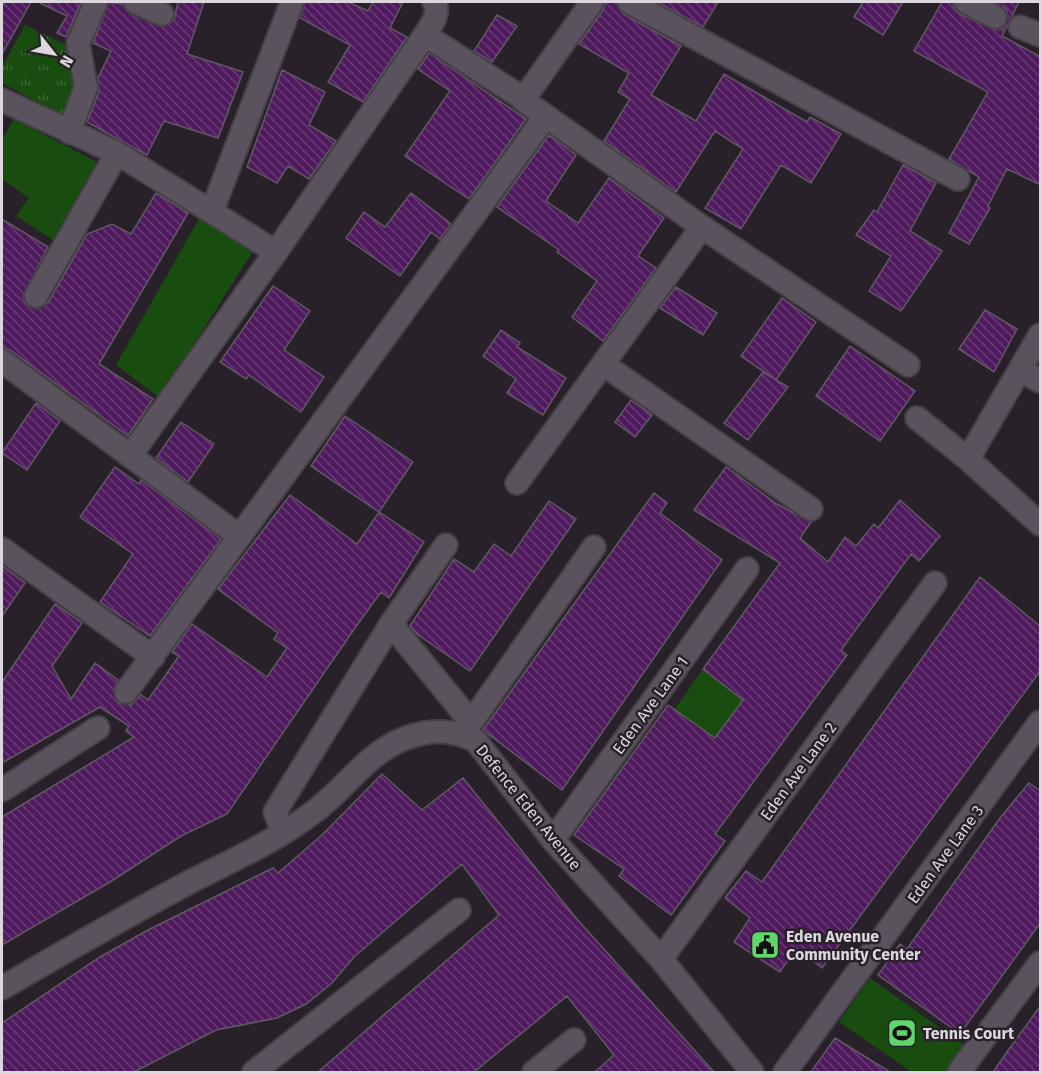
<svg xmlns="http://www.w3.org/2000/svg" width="1042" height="1074" viewBox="0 0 1042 1074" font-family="'Fira Sans',sans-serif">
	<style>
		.green { fill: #184d0f }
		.park { fill: url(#park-tufts) }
		.building { fill: url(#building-back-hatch); stroke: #615964; stroke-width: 1.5 }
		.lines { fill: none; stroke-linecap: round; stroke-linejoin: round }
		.street-casing { stroke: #453f47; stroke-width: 26 }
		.street { stroke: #5a525d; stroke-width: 22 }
		.labels { text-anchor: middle; stroke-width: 5; stroke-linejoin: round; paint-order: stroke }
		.street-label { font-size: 16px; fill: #dcd7dd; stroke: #28212a }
		.poi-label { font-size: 16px; font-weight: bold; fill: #dcd7dd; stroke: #28212a; text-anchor: start }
	</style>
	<defs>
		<pattern id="park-tufts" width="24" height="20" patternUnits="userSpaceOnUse" patternTransform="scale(1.5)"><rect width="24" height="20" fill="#184d0f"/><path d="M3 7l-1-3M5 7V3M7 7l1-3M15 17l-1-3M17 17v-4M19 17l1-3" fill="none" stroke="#396632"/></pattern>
		<pattern id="building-back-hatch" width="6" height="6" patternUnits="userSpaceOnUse" patternTransform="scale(1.5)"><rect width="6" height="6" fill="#501a5e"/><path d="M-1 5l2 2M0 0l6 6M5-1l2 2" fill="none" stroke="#693b75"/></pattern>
	</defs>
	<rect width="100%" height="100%" fill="#28212a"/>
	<!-- green -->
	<path class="green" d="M14,119L97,162L53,240L16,216L29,198L2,179V140Z
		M200,217L253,251L160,398L116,365Z
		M703,669L743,700L715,739L674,710Z
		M870,978L964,1045L945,1072H912L839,1022Z"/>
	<!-- park -->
	<path class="park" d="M25,25L68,46L77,89L62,115L2,83V67Z"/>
	<!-- building -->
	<path class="building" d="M2,2H31L2,54Z
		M38,2H81L66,37L57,33L67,16Z
		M109,2L122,4L130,14L163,27L174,20L178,2H204L187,54L243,72L218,138L164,121L147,155L87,122L99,92L98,78L111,51L93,43Z
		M305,2H348L368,11L373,2H403L390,28L407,37L363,102L328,82L350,45L300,18Z
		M606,2H616L623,14L681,46L651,95L696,121L724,74L807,122L810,117L841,134L811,183L781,165L741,229L705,208L743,149L715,131L676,192L604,141L630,99L618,92L629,73L579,44L603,10Z
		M657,2H718L703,27Z
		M863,2H903L883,35L854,17Z
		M942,2H953L954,9L960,14L995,30L1003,28L1008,17L1006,9L994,2H1019L1002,36L1041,57V185L1007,169L988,206L990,208L969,244L949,233L979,177L949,159L988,92L914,51Z
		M497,15L517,26L492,62L474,51Z
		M429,53L526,119L469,199L405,156L450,91L418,69Z
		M282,70L325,92L309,125L336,141L309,179L288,166L277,183L247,167Z
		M549,135L576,155L546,201L578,223L609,178L664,218L638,256L656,268L603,341L572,317L597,281L557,252L559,250L497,207Z
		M903,165L936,183L910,231L942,251L901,311L869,291L891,256L856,235L874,210L877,212Z
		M156,193L188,213L99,364L153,399L128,436L10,350L2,348V219L48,247L23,296L25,303L37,309L48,303L87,234L112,224L131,234Z
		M411,193L451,224L440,239L431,232L400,276L346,238L364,212L385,227Z
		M273,286L310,311L284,350L324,377L301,412L249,375L246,379L220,362Z
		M676,287L717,313L703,335L660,308Z
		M782,298L816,322L776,380L741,356Z
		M985,310L1017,329L994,372L959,349Z
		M501,330L520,343L517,347L566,378L543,415L507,393L516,379L483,356Z
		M850,346L915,391L880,441L816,396Z
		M763,372L788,387L748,440L724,423Z
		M631,400L652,415L635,437L615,422Z
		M36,403L60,421L27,470L2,453Z
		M345,416L413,462L379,512L311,466Z
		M181,422L214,444L188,482L156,458Z
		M115,467L139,484L141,480L221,539L150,636L100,602L133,554L80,517Z
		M726,467L777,504L811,522L800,538L828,562L845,537L856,546L874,524L878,528L900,500L940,536L919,561L911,554L841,650L847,655L715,834L725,841L671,915L619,876L624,869L574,835L668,705L715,738L743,700L703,669L780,563L694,510Z
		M654,493L667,503L660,513L722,560L562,790L483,730Z
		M290,495L357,544L379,512L424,542L389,598L381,592L357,625L227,814L181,836L110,882L2,945V817L134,737L126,731L129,726L100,707L2,763V682L55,604L82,623L52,666L71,699L95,663L118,680L113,691L119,703L131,705L141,695L148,700L179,656L172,652L192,624L267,677L287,648L274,639L278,633L218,589Z
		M549,501L576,519L470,671L417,634L410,626L454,559L474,572L494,544L511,556Z
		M2,566L25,583L2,616Z
		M980,577L1041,627V670L822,968L796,948L780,972L734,942L750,918L725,898L746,871L762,882Z
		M382,774L422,810L463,778L576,918L714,1072H595L614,1055L567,996L474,1072H318L499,915L462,864L354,957L332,983L306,1004L277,1018L216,1030L134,1072H2V1023L100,957L148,930L273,868L278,873L323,834Z
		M1029,783L1041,791V922L960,1034L878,975L900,944L907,949L1000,818Z
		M1041,1005V1072H993L1007,1052Z
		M835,1038L890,1072H811Z"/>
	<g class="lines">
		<!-- street casing -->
		<g class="street-casing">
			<path id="street" d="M135,2L162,14
				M592,2L523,100L702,227L908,365
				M629,2L958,179
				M966,2L995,17
				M1020,27L1040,35
				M425,35C431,25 441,13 434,2
				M2,100L117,153L276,252
				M69,132L86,87L78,43L96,2
				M212,211L292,2
				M36,296L117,153
				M2,361L239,536
				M603,364L811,509
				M1021,371L1040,381
				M917,418L968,459L1040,524
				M130,456L276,252L425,35L524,99
				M968,459L1040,335
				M517,483L702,227
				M2,549L153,657
				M391,624L471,722
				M126,692L546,116
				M463,734L594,547
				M2,790L98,728
				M283,832L275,812L391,624L446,545
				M553,840L747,569
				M661,959L935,583
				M2,988C62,953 123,918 184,885C226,863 273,843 311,814C345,790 366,753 406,738C431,729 453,729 476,741L553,840L661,959L752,1072
				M254,1072L459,910
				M534,1072L574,1040
				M785,1072L1040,722
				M959,1072L1040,963"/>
		</g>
		<!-- street -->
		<use href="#street" class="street"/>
	</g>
	<!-- icons -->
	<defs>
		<g id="civic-square" transform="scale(1.5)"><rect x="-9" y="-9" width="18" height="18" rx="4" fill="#60d56a" stroke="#28212a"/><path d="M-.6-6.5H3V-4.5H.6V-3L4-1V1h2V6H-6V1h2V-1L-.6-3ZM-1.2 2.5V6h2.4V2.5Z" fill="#111"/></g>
		<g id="stadium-square" transform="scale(1.5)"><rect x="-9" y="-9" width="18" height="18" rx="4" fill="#60d56a" stroke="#28212a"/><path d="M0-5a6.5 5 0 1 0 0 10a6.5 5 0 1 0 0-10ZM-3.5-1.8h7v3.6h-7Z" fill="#111"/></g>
	</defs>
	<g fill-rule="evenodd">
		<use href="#civic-square" x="765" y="945"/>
		<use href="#stadium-square" x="902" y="1033"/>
	</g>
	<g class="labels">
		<!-- street labels -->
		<g class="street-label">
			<text transform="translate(650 705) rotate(-54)" y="6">Eden Ave Lane 1</text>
			<text transform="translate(798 771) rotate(-54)" y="6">Eden Ave Lane 2</text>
			<text transform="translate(529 807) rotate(51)" y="6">Defence Eden Avenue</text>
			<text transform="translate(945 854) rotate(-54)" y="6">Eden Ave Lane 3</text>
		</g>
		<!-- poi labels -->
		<g class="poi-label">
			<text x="786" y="942">Eden Avenue<tspan x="786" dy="18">Community Center</tspan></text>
			<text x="923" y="1039">Tennis Court</text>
		</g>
	</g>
	<!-- border -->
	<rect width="1042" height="1074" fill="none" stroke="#dcd7dd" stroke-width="6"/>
	<!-- north arrow -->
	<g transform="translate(54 54) rotate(121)" stroke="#28212a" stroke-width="4.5" paint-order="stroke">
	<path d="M0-4.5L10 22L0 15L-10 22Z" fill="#dcd7dd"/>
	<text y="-9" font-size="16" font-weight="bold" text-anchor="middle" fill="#dcd7dd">N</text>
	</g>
</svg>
